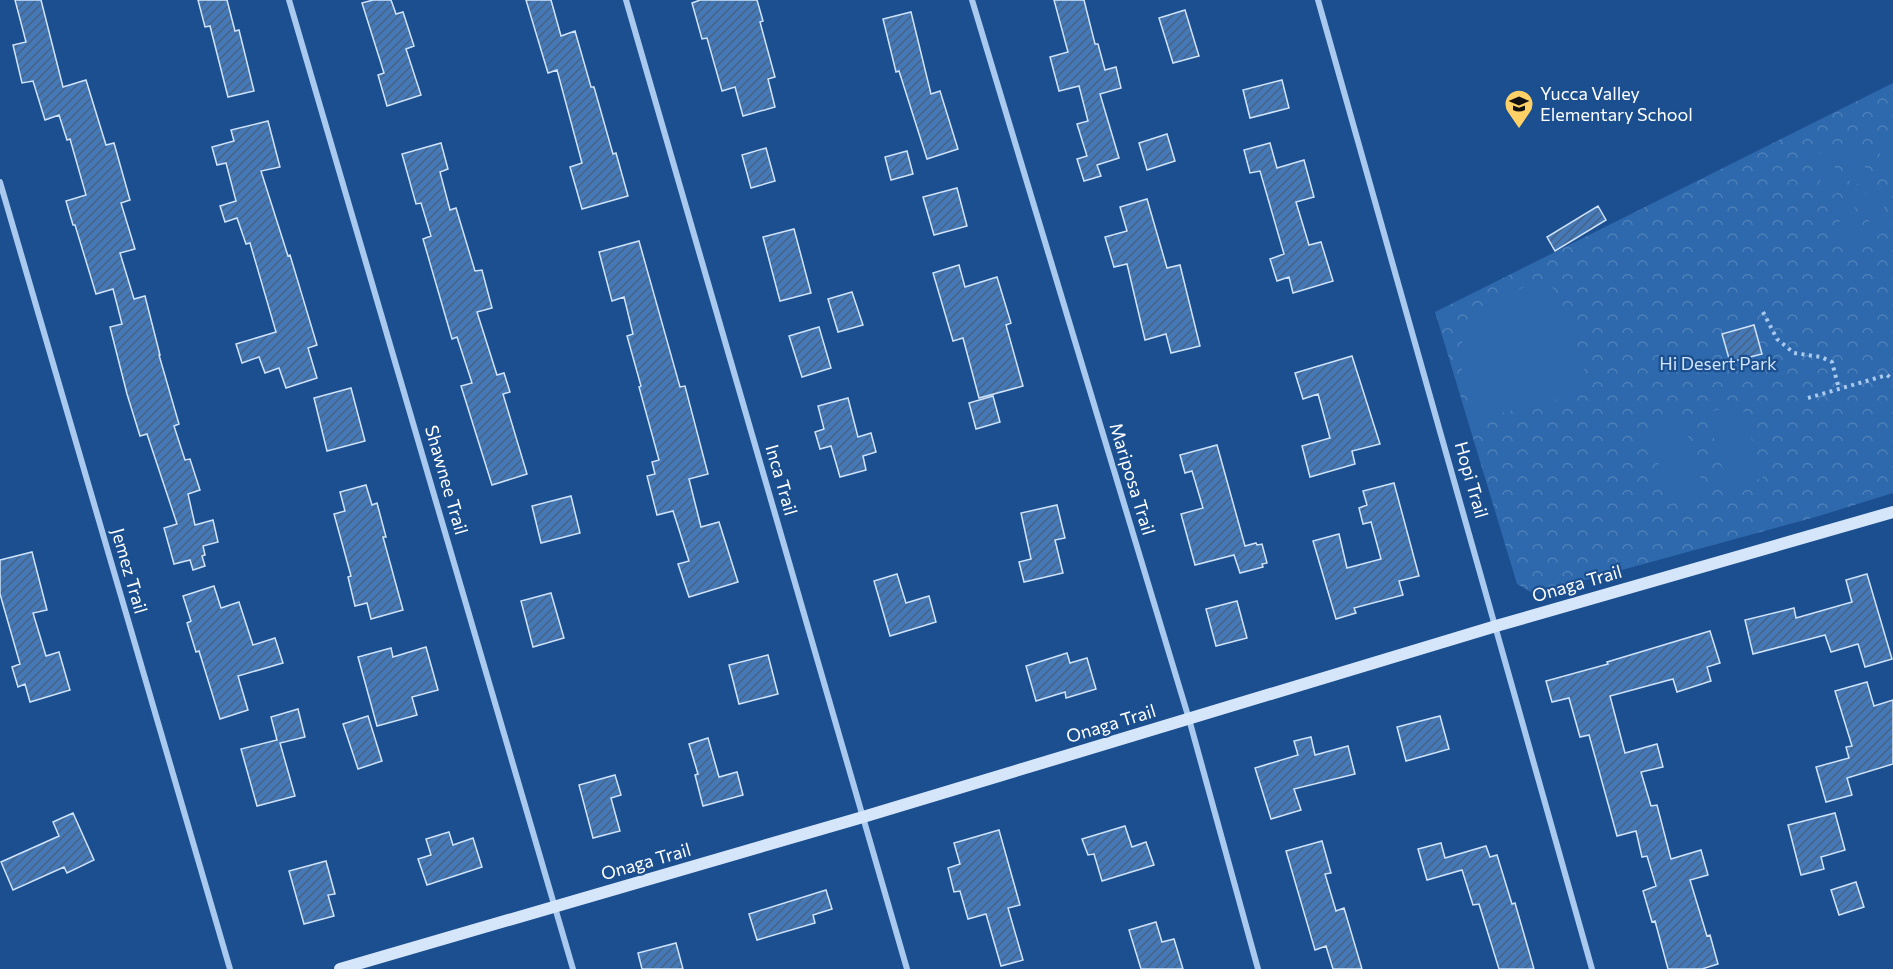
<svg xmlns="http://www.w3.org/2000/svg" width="1893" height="969" viewBox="0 0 1893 969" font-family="Commissioner,sans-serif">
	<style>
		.park { fill: url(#park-crowns) }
		.pitch { fill: #2e69ad }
		.building { fill: url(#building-hatch); stroke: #cfe3fa; stroke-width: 1.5 }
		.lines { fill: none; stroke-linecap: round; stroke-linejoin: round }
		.path { stroke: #a9c9ee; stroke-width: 4; stroke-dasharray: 3 4.5; stroke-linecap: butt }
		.street { stroke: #a9c9ee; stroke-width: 6 }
		.secondary { stroke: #d6e6fa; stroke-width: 12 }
		.labels { text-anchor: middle; stroke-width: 4.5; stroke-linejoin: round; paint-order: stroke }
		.poi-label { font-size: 18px; fill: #fff; stroke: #1b4f8f; text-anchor: start }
		.park-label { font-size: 18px; fill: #cfe3fa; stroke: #1b4f8f }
		.street-label { font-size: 18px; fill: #fff; stroke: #1b4f8f }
	</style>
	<defs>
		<pattern id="park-crowns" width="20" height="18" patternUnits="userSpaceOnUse" patternTransform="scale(1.5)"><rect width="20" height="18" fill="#2e69ad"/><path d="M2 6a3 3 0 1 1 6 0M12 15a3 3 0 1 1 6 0" fill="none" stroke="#4d80b9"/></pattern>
		<pattern id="building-hatch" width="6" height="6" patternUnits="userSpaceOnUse" patternTransform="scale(1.5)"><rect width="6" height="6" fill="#4478b7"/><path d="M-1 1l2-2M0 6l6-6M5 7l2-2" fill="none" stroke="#486282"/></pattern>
	</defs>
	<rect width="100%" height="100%" fill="#1b4f8f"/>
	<!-- park -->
	<path class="park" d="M1893,83V493L1819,516L1534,594L1517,584L1435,312Z"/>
	<!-- pitch -->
	<path class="pitch" d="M1893,132V182L1874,141Z
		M1852,139L1870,178L1852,186L1834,147Z
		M1827,150L1845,189L1828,197L1810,158Z
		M1876,189L1893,228L1876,236L1858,197Z
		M1851,200L1869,239L1851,247L1834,208Z
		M1549,282L1574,324L1578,354L1586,374L1585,390L1555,400L1473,420L1459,357L1466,325L1493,295Z
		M1741,403L1763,478L1728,488L1707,413Z
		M1683,419L1705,494L1670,504L1649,429Z"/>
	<!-- building -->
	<path class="building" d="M15,0H41L63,87L86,80L106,145L114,143L130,200L121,203L135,249L120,253L134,299L145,296L160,355H159L179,424L174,426L185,460L190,459L200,490L188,494L195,525L213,520L218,542L203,546L205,555L202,556L205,566L193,570L190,560L174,564L164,528L177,524L147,434L140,436L127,394L110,327L122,324L113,289L96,294L75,225H73L66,201L86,195L70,139L67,140L59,115L45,120L33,81L22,83L13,45L26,42Z
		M198,0H227L235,31L239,30L254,91L228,97L210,26L205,27Z
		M373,0H391L396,14L403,12L414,46L406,49L421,95L387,106L378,75L384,73L362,3Z
		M526,0H551L561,36L575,31L591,87H594L613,154L616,153L628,196L582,209L570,167L582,163L557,70L548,73Z
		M700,0H757L763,21L760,22L775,77L768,79L775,107L743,116L735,87L722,91L707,38L702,39L692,3Z
		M1054,0H1084L1095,44H1098L1105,70L1116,67L1121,88L1100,94L1119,158L1097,165L1101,176L1084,181L1077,159L1087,156L1077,124L1088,121L1079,86L1059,91L1050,57L1068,52Z
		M1185,10L1199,56L1173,63L1159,18Z
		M911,12L931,94L940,91L958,149L927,159L899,71L896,72L883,19Z
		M1282,80L1289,108L1250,118L1243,90Z
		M268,121L280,167L261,171L288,256L290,255L317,345L308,348L317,378L286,388L279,368L265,373L259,357L242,363L236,344L276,332L250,243L246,244L237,218L225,222L220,206L236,201L226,163L217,165L212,147L234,141L231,130Z
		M1167,134L1175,161L1147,170L1139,143Z
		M441,143L448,169L440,172L450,210L456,208L475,271L482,270L492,308L477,312L497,375L504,373L510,392L503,394L527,474L492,485L461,386L472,383L457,337L452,339L423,239L431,236L421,203L416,204L402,154Z
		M1270,143L1277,168L1304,160L1314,197L1296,202L1309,245L1321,242L1333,281L1293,293L1289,277L1277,281L1270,259L1284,254L1260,171L1250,173L1244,150Z
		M766,148L775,181L751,188L742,155Z
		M907,151L913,174L891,180L885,157Z
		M957,188L967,226L934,235L923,197Z
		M1147,199L1167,268L1180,265L1200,346L1171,353L1166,334L1145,340L1127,264L1114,267L1105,237L1127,231L1120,207Z
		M1598,206L1606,220L1555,251L1547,237Z
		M794,229L811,293L780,301L763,237Z
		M639,241L680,387L685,386L708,474L689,479L701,527L719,522L738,582L689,597L678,564L689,561L673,511L657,515L647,476L655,474L652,462L659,460L639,387L641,386L627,336L633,334L624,297L612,301L599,252Z
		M959,265L965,287L997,277L1011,323L1006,325L1023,386L979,398L963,338L953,341L933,273Z
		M852,292L863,325L838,332L828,299Z
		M1754,325L1762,354L1730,362L1722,334Z
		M819,327L831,368L802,377L789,336Z
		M1352,356L1380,444L1352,451L1355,464L1310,477L1302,446L1330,438L1318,394L1303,399L1295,373Z
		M351,388L365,441L327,451L314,398Z
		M993,396L1000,422L976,429L969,403Z
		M848,398L858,437L871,433L876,452L863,456L866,470L840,477L831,446L820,449L815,432L824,429L818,406Z
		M1217,445L1245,546L1256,543L1257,545L1262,544L1267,563L1262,564L1263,567L1240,573L1234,555L1195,565L1181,514L1203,508L1192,471L1185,473L1180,455Z
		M1394,483L1419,576L1399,581L1403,595L1354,608L1356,613L1336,619L1313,541L1339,534L1347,568L1381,559L1371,522L1363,524L1359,508L1367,505L1363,491Z
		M366,485L372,505L377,503L386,537H383L403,610L371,619L367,603L355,606L348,577L351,576L334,514L345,511L340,492Z
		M571,496L580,533L541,543L532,506Z
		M1057,505L1065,538L1055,540L1063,573L1024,582L1019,562L1031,559L1021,513Z
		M32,552L47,610L33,613L46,656L59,652L70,690L30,702L25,684L18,687L12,667L20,664L0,594V560Z
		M897,574L906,603L929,596L936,622L890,636L874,581Z
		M1867,574L1892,659L1865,667L1858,644L1831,652L1825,635L1753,654L1745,620L1794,608L1796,618L1852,602L1846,580Z
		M214,586L221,608L239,602L253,645L275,638L283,663L238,676L248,710L220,719L199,651L196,652L187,623L191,621L183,596Z
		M551,593L564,638L533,647L521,601Z
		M1237,601L1247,638L1216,646L1206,609Z
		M1710,631L1720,663L1707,667L1711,681L1677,692L1673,679L1610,696L1625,753L1657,744L1663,767L1641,772L1651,806L1657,805L1671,859L1701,850L1708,875L1690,880L1707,936L1710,935L1718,964L1702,969H1668L1655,921L1652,922L1643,891L1656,886L1647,856L1642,857L1636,831L1617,836L1589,735L1580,737L1569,698L1552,702L1546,681L1608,664L1607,662Z
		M426,647L438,690L412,697L417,715L377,726L358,657L391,648L393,657Z
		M1067,653L1070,663L1087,658L1096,689L1066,698L1065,692L1036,701L1026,666Z
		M768,655L778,694L739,704L729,665Z
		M1867,682L1874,706L1893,700V764L1847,778L1852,795L1826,802L1816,767L1849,758L1846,747L1852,746L1835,691Z
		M298,709L305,737L280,743L295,796L257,806L241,749L277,740L271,717Z
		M368,716L382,761L358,769L343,724Z
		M1440,716L1449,749L1406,761L1397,727Z
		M1311,737L1315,755L1348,746L1355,774L1294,789L1301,810L1271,819L1255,768L1298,755L1294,741Z
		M708,738L719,777L737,772L743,795L703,806L695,775L698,774L689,744Z
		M615,775L621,795L611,798L620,831L593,838L579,785Z
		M73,813L94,860L67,873L64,867L13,890L1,862L59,836L53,822Z
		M1835,813L1845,850L1821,857L1824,869L1801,875L1788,825Z
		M1125,826L1132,847L1146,842L1154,865L1102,881L1094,854L1088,855L1082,839Z
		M999,830L1020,905L1008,908L1023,960L1001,966L986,914L968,919L960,891L954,892L948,868L960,864L954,843Z
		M449,832L453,845L473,838L482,867L427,885L418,859L431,855L426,839Z
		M1322,841L1331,873L1325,874L1336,911L1344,908L1362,969H1333L1326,946L1315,950L1286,851Z
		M1441,843L1445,858L1486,846L1490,857L1497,855L1512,904L1515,903L1534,969H1499L1479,904L1473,905L1462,870L1427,880L1418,849Z
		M326,861L335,894L328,895L334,916L304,924L289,871Z
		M1856,882L1864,907L1839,915L1831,890Z
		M826,890L832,909L813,915L815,923L757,940L749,914Z
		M1156,922L1162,942L1174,939L1183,969H1141L1129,930Z
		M676,943L683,969H642L638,953Z"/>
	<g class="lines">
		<!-- path -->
		<path class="path" d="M1763,312L1777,339L1794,353L1821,357L1832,362L1839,389
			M1808,398L1887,375L1893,380"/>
		<!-- street -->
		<path class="street" d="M289,0L573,969
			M626,0L907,969
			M972,0L1189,719L1258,969
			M1318,0L1592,969
			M0,182L230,969"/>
		<!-- secondary -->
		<path class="secondary" d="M340,969L863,817L1496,626L1893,512"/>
	</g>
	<!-- icons -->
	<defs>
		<g id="school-pin" transform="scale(1.5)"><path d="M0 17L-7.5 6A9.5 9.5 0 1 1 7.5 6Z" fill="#ffd166" stroke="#1b4f8f"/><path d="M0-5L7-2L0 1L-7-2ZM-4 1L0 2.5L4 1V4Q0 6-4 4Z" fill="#111"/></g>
	</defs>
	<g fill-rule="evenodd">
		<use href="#school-pin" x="1519" y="104"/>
	</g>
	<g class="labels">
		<!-- poi labels -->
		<g class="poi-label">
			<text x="1540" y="100">Yucca Valley<tspan x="1540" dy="21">Elementary School</tspan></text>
		</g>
		<!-- park labels -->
		<g class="park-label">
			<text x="1718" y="370">Hi Desert Park</text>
		</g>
		<!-- street labels -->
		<g class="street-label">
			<text transform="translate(1132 479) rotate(73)" y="6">Mariposa Trail</text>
			<text transform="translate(446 480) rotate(74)" y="6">Shawnee Trail</text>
			<text transform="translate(781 480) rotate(74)" y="6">Inca Trail</text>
			<text transform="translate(1471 480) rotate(74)" y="6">Hopi Trail</text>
			<text transform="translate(129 571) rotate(74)" y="6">Jemez Trail</text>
			<text transform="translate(1577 584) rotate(-16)" y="6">Onaga Trail</text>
			<text transform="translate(1111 724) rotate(-17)" y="6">Onaga Trail</text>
			<text transform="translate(646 862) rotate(-16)" y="6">Onaga Trail</text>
		</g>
	</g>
</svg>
